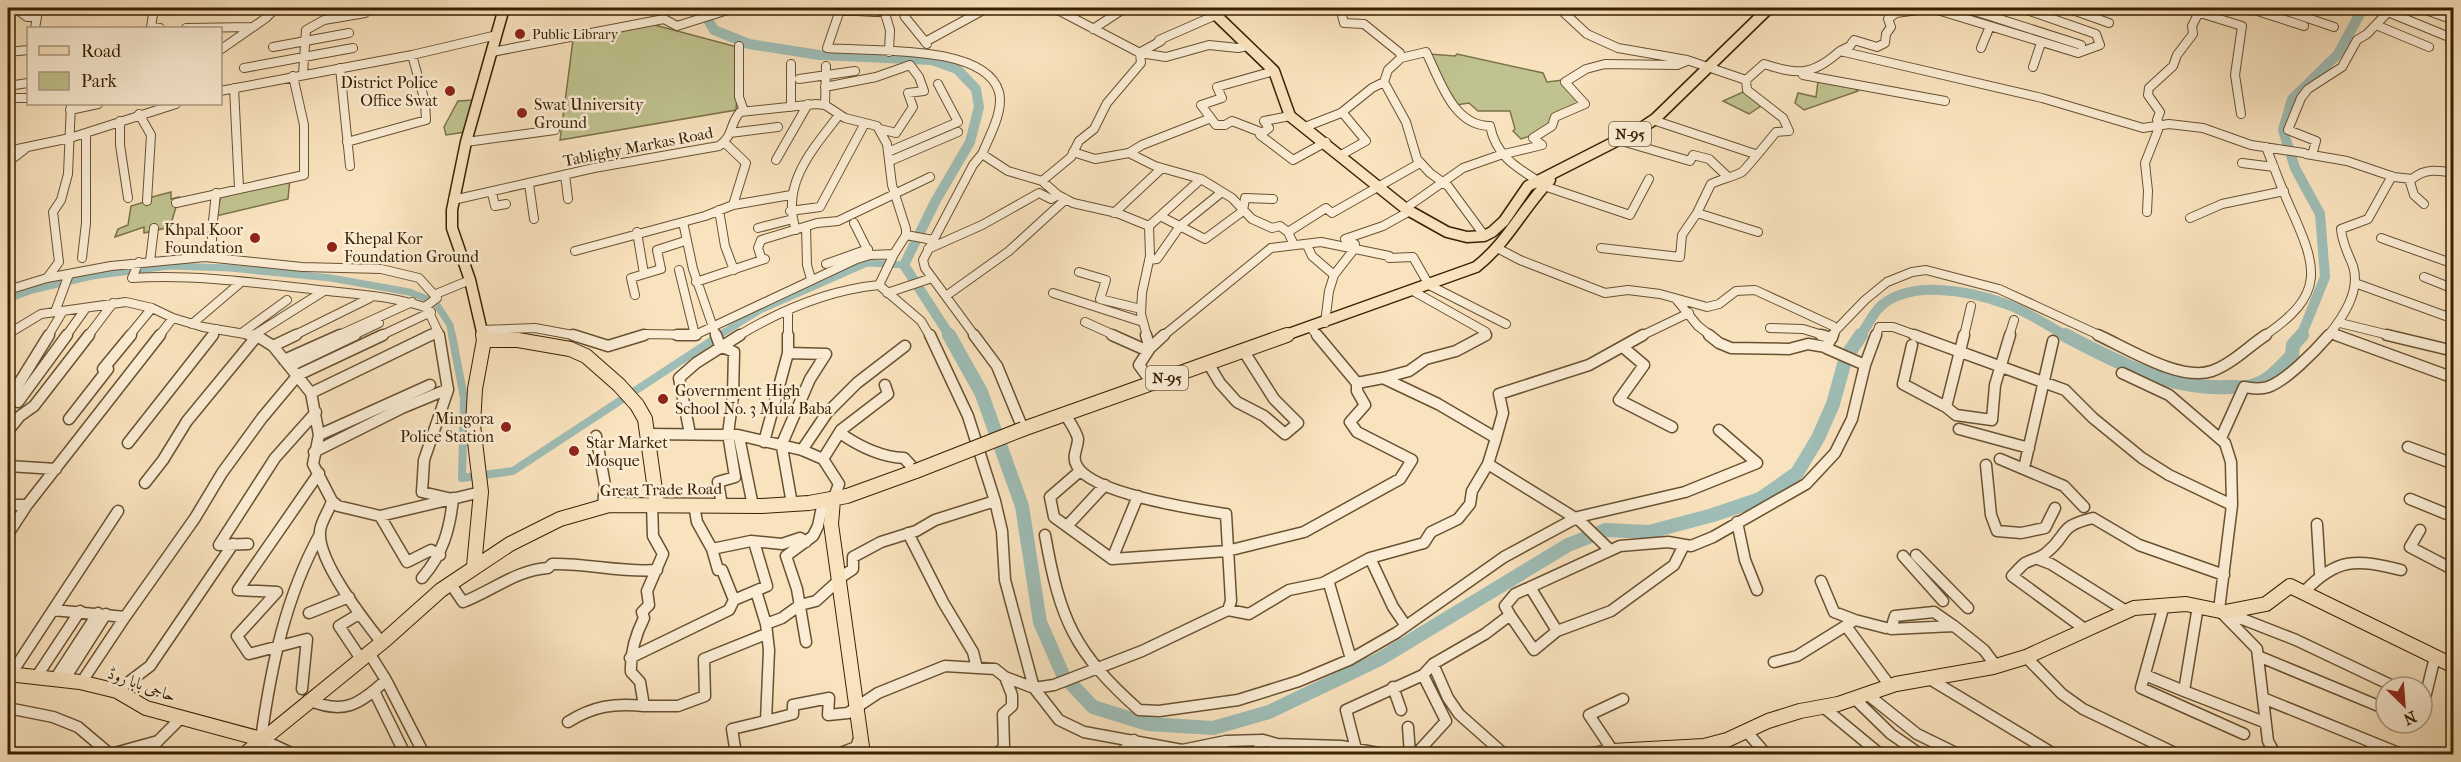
<svg xmlns="http://www.w3.org/2000/svg" width="2461" height="762" viewBox="0 0 2461 762" font-family="'IM FELL French Canon',Amiri,serif">
	<style>
		.green { fill: #c0c38f; stroke: #7c7248; stroke-width: 1.5 }
		.lines { fill: none; stroke-linecap: round; stroke-linejoin: round }
		.canal-far1 { stroke: #9ebdb6; stroke-width: 7 }
		.canal { stroke: #9ebdb6; stroke-width: 8 }
		.river-far1 { stroke: #9ebdb6; stroke-width: 10 }
		.river { stroke: #9ebdb6; stroke-width: 14 }
		.minor-far1-casing { stroke: #695130; stroke-width: 10 }
		.minor-casing { stroke: #695130; stroke-width: 13 }
		.major-far1-casing { stroke: #392000; stroke-width: 13 }
		.major-casing { stroke: #392000; stroke-width: 16 }
		.minor-far1 { stroke: #fbedd5; stroke-width: 8 }
		.minor { stroke: #fbedd5; stroke-width: 10 }
		.major-far1 { stroke: #f9e3be; stroke-width: 10 }
		.major { stroke: #f9e3be; stroke-width: 14 }
		.major-bridge-casing { stroke: #392000; stroke-width: 16; stroke-linecap: butt }
		.major-bridge { stroke: #f9e3be; stroke-width: 14 }
		.poi-dot { fill: #8f2418; stroke: #fbedd5; stroke-width: 2 }
		.labels { text-anchor: middle; stroke-width: 5; stroke-linejoin: round; paint-order: stroke }
		.far-poi-label { font-size: 14px; fill: #392000; stroke: #fbedd5; text-anchor: start }
		.shield { fill: #fbedd5; stroke: #735e40; stroke-width: 1.5 }
		.shield-label { font-size: 15px; font-weight: bold; fill: #392000 }
		.poi-label { font-size: 16px; fill: #392000; stroke: #fbedd5; text-anchor: start }
		.street-label { font-size: 16px; fill: #392000; stroke: #fbedd5 }
	</style>
	<rect width="100%" height="100%" fill="#f9e3be"/>
	<filter id="stains"><feTurbulence type="fractalNoise" baseFrequency=".00333" numOctaves="4"/><feColorMatrix values="0 0 0 0 .2 0 0 0 0 .09 0 0 0 0 .02 0 0 0 .5 -.17"/></filter>
	<radialGradient id="worn" r=".72"><stop offset=".6" stop-color="#630" stop-opacity="0"/><stop offset="1" stop-color="#630" stop-opacity=".3"/></radialGradient>
	<!-- green -->
	<path class="green" d="M651,24L741,48L736,110L560,140L573,40Z
		M1429,54L1455,56L1457,54L1543,73L1547,82L1563,80L1582,102L1539,133L1521,139L1513,131L1515,129L1510,111H1478L1469,103L1456,105L1450,98Z
		M1818,81L1850,85L1858,91L1804,110L1795,103L1798,93L1816,97Z
		M1743,92L1761,106L1749,114L1723,101Z
		M475,100L465,132L446,135L444,127L458,101Z
		M290,178L288,199L216,216L222,192Z
		M171,192V199L179,197L170,227L144,233V227L115,237L118,229L128,225L131,206L148,201V198Z"/>
	<g class="lines">
		<!-- canal-far1 -->
		<path class="canal-far1" d="M8,299L32,290L92,276L169,266L230,268L331,278L409,292L435,302L450,325L452,336
			M718,336L760,310L867,263L904,265"/>
		<!-- canal -->
		<path class="canal" d="M452,335L464,398L462,478L513,471L720,335"/>
		<!-- river-far1 -->
		<path class="river-far1" d="M701,8L714,30L749,44L819,55L932,60L957,69L976,89L979,107L970,142L935,202L904,265L950,336
			M1860,336C1866,328 1871,317 1878,309C1907,278 1971,291 2006,304C2027,311 2048,326 2067,336
			M2301,336L2325,277L2320,214L2295,168L2283,130L2292,99L2338,54L2363,8"/>
		<!-- river -->
		<path class="river" d="M949,335L981,392L1022,506L1040,622L1063,675L1093,707L1148,724L1213,728L1269,712L1380,659L1568,545L1606,530L1649,532L1713,515L1760,499L1797,473L1818,438L1833,404L1846,357L1861,335
			M2065,335C2116,362 2169,390 2229,387C2236,387 2245,388 2252,386C2269,382 2280,367 2292,356L2293,345L2302,335"/>
		<!-- minor-far1 casing -->
		<g class="minor-far1-casing">
			<path id="minor-far1" d="M15,8L27,17H37L35,28
				M154,8L151,27L160,28
				M801,8L875,12L893,8
				M901,8L905,17L927,44
				M1054,8L1140,53L1166,57L1209,45L1238,48L1248,46
				M1931,8L2078,53L2100,45L2096,34L2021,8
				M1965,8L2081,45
				M2067,8L2109,23
				M2184,8L2242,26L2235,75L2241,114
				M2248,8L2304,26
				M2278,8L2334,27
				M2340,8L2344,9
				M2420,8L2454,20
				M1560,9L1587,34L1618,48L1687,60L1746,80L1764,64C1798,75 1812,76 1840,51L2042,98L2143,128L2169,124L2203,128L2251,145L2304,153
				M840,10L827,48C868,52 985,43 999,92C1004,111 989,137 982,154
				M884,10L890,30L889,52
				M2388,12L2454,39
				M2376,25L2429,47
				M186,28L253,27
				M1093,29L1125,8
				M925,42L987,8
				M739,46V97L744,111
				M273,47L349,33
				M1981,48L1990,26
				M220,50L266,18L276,8
				M1840,51L1850,46L1854,40L1877,47L1885,43L1886,34L1891,27L1888,19L1896,13L1932,8
				M8,52L28,50
				M492,52L664,19L677,26L734,8
				M1139,53L1161,41L1159,40L1216,15
				M1401,58L1426,52C1440,80 1453,126 1490,126C1496,155 1514,166 1538,181
				M791,64V107
				M2033,67L2041,43
				M244,68L353,48
				M340,68L350,166
				M303,74L306,30L324,20L365,13
				M1803,75L1945,101
				M799,79L855,71
				M1384,82L1406,122L1417,159L1430,173L1448,186L1484,235
				M8,86L28,83
				M825,87L876,77L910,65L919,77L924,91L908,93L913,107L896,133L880,129
				M234,88L239,188
				M220,91L412,55L497,35
				M8,98H28
				M825,105L826,66
				M70,110L98,104
				M139,114L151,135L147,201
				M1290,116L1264,121L1269,128L1260,135L1293,160L1326,142
				M1653,120L1755,154
				M120,121V145L128,198
				M1305,127L1341,113L1372,88L1384,82L1388,70L1401,58L1400,53L1364,24L1344,23L1340,8
				M730,133L778,127
				M1263,133L1232,121L1225,125H1216L1201,105L1222,98L1217,87L1274,71
				M1618,140L1690,161L1693,155L1709,159L1727,176
				M347,142L426,120L425,102L412,55
				M466,142L555,130
				M725,143L746,163L733,205
				M1542,145L1533,138L1552,126L1555,117L1585,104L1565,82L1586,69L1605,64L1677,65L1687,61
				M8,151L70,138L176,104
				M888,152L958,122L938,84
				M1073,152L1095,159L1129,153L1155,166L1201,179L1232,198L1252,219L1272,228L1280,226L1288,232L1294,245
				M1129,153L1142,145L1211,118
				M2306,154L2347,161L2394,177L2412,179C2425,168 2438,170 2454,173
				M1341,155L1366,141L1342,112
				M2312,155L2316,141L2288,130L2301,98L2308,89L2342,67L2357,40L2367,34L2388,12V8
				M776,160L808,104
				M890,161L958,132
				M8,162L25,149
				M2242,163L2274,167
				M565,175L568,199
				M2409,179L2414,195L2424,204
				M1042,181L1071,157L1079,141L1094,129L1107,103L1141,63L1140,53
				M529,184L534,219
				M1544,186L1630,215L1649,179
				M492,193L495,206L506,204
				M453,200L594,168L719,146C734,135 729,125 740,112L816,104L825,105L845,118L877,126L887,144L892,185L906,229V235L894,254L870,255L857,259L695,335L646,334L639,336
				M176,203L304,175V125L293,76
				M1406,208L1463,168L1500,155L1542,145
				M719,210L725,246L734,270
				M790,211L820,207L865,123
				M2147,212L2148,191L2145,163L2160,125L2157,120L2160,112L2148,95L2149,88L2173,66L2177,55L2193,34L2192,26L2199,12L2204,13L2206,8
				M1114,213L1162,168
				M1697,213L1758,232
				M1160,216L1205,239L1243,211L1245,198L1273,199
				M2190,218L2222,204L2284,191
				M213,221L216,193
				M683,222L693,269L716,336
				M854,223L869,253
				M1149,226L1201,179
				M806,227L807,265L811,279
				M758,228L793,219
				M796,230C780,184 813,149 839,115
				M637,232L644,274
				M1288,232L1326,208L1332,213L1420,163
				M212,235V257
				M906,235L933,240
				M2381,238L2454,264
				M1307,245L1312,256L1334,275L1329,291L1325,323
				M1601,248L1680,257L1682,235L1697,213L1711,184C1721,179 1733,177 1742,172C1745,170 1772,137 1776,132L1789,131L1783,118L1747,90L1746,80
				M928,249L982,225L1039,193L1051,199L1058,195
				M1499,249L1520,260L1605,293L1628,290L1660,294L1707,307L1719,304L1736,291L1755,290L1833,326L1836,330L1833,336
				M575,251L705,216L733,205L791,195
				M82,258L86,223V133
				M762,260L758,248L761,240L817,223L838,221L930,177
				M1149,260L1157,259L1180,226L1222,192
				M150,261L154,228
				M139,262L132,278C194,274 257,283 319,290C355,294 393,296 427,308L440,336
				M826,264L868,249
				M679,270L695,335
				M1079,272L1106,280L1100,299L1141,309
				M1334,275L1355,248V244L1345,239L1383,226L1410,211
				M2424,277L2454,289
				M47,278L59,262L53,212L61,200L68,174L71,104
				M696,282L765,259
				M2355,283L2454,319
				M879,285L894,254
				M8,290L47,278L111,266L205,257L302,267L381,269L419,278L437,298L426,306
				M1413,291L1486,332V336
				M887,293L932,278
				M1053,293L1143,322
				M436,294L470,280
				M635,295L631,278L661,269L657,250L685,241
				M946,296L1009,251L1066,199
				M1676,299L1698,326L1711,336
				M788,311V336
				M55,312L69,274
				M1085,322L1116,336
				M2340,323L2393,336
				M192,324L239,284
				M1311,328L1318,336
				M1770,328L1803,329L1826,336
				M481,330L535,328L578,336
				M1836,330L1865,300L1887,282L1912,272L1926,270L1999,289L2101,336
				M243,332L287,300
				M2332,333L2340,336
				M8,334L41,314L126,302L152,308L173,318L203,327L257,336
				M254,335L324,291
				M48,336L63,311
				M66,336L86,308
				M88,336L113,303
				M129,336L152,308
				M159,336L173,318
				M211,336L217,329
				M293,336L370,298
				M337,336L412,302
				M352,336L379,323
				M380,336L431,312
				M427,336L438,331
				M738,336C781,310 829,290 879,285L921,321L930,336
				M975,336L925,268L923,260L973,165L982,154L1008,171L1042,181L1058,195L1073,203L1117,213L1149,226L1150,256L1142,293L1141,314L1147,336
				M1163,336L1271,248L1321,242L1389,256V258L1413,257L1429,285L1506,324
				M1641,336L1689,313
				M1876,336L1879,327H1893L1918,336
				M1964,336L1971,306
				M2009,336L2014,320
				M2264,336C2326,294 2318,269 2290,207C2281,187 2274,167 2266,147
				M2328,336C2343,317 2361,291 2353,266C2348,253 2342,243 2341,229L2368,219L2392,176"/>
		</g>
		<!-- minor casing -->
		<g class="minor-casing">
			<path id="minor" d="M249,335L257,336L273,346L311,393L319,435L313,464L332,501L338,506L380,516L481,492
				M439,335L448,390L424,460L422,492L448,498
				M573,335L608,346L644,335
				M677,335H696
				M716,335L720,346L734,352L733,396L728,434L735,477L718,482L722,505
				M930,335L968,416L995,501L1002,531L1005,580L1034,688L1059,720L1084,732L1182,750L1226,741L1263,740L1277,744L1341,746L1383,754
				M974,335L997,366L1023,429
				M1112,335L1148,351
				M1146,335L1150,348L1139,365L1152,383
				M1709,335L1719,343L1731,348L1789,349L1808,344L1826,347
				M1821,335L1832,338
				M1833,335L1826,348L1865,365
				M1914,335L2065,390L2093,418L2142,458L2169,475L2232,505
				M2098,335C2127,348 2180,382 2212,371C2232,364 2249,346 2266,335
				M2336,335L2454,378
				M2387,335L2454,351
				M1912,345L1903,384L1946,407L1956,415L1992,420L1995,385L2010,335
				M273,346L296,335
				M1150,348L1164,335
				M1624,348L1644,365L1619,400L1672,427
				M284,360L340,335
				M1208,363L1220,383L1237,402L1264,416L1285,434L1298,423L1274,399L1243,350
				M290,366L355,335
				M2122,373L2169,395L2225,443L2231,462L2232,505L2219,610L2257,649L2268,741L2275,754
				M1383,378L1409,371L1426,359L1456,351L1486,335
				M13,393L49,335
				M311,393L431,335
				M18,402L67,335
				M1946,407L1964,335
				M1065,414C1069,421 1077,432 1078,439C1078,449 1071,456 1077,466C1093,494 1194,509 1226,514L1231,601L1228,610
				M69,419L108,369H103L131,335
				M1959,429L2029,448
				M8,431L20,416L34,406L89,335
				M840,433C860,447 880,457 904,458L916,471
				M648,434L738,435L802,450L823,459L839,484L833,500
				M690,434L679,378L696,363L740,335
				M319,435L430,385
				M596,436L605,485L603,506
				M739,437L753,506
				M1496,438L1503,413L1499,394L1589,365L1643,335
				M2221,438L2244,387C2252,388 2259,390 2268,387C2286,381 2316,350 2329,335
				M764,442L788,353V335
				M128,443L213,335
				M781,446L810,379L826,354L788,353
				M782,447L792,504
				M2408,447L2454,464
				M802,450L827,413L857,383L905,346
				M314,452L402,408L448,389
				M823,459L841,430L888,394L885,385
				M2000,459L2064,486L2084,507
				M1488,464L1580,521L1610,550
				M1986,465L1991,515L1997,531L2021,533L2045,528L2055,508
				M8,466L56,469
				M2024,468L2053,341
				M1080,471L1050,497L1054,517L1112,559L1227,551L1304,532L1400,479L1412,460L1357,432L1350,422L1365,405L1357,391V383
				M145,483L163,460L187,421L257,336
				M2410,499L2454,517
				M332,501C329,511 321,521 320,531C317,561 364,620 382,643
				M8,505H27
				M694,505L697,522L712,549L751,541L782,544L800,538L806,542
				M380,516L407,562L431,550L440,555
				M1737,522L1745,560L1757,590
				M2317,524L2320,574
				M1067,526L1105,485
				M2420,530L2410,547L2454,570
				M908,533L943,602L973,652L977,668
				M8,534L27,505L160,335
				M1045,535C1060,620 1074,652 1139,710L1159,711L1238,700L1299,681L1349,660L1396,633L1504,557L1578,517L1685,492L1757,463L1719,430
				M248,544L219,545L275,458L316,412
				M712,549L718,570H722L734,600
				M1916,555L1968,608
				M1903,556L1943,601
				M1370,558L1393,607L1406,626
				M1112,559L1138,496
				M2038,559L2051,564L2126,611
				M422,578C443,554 450,529 453,498
				M838,579L853,569V557L881,542L916,531L935,520L995,501
				M1328,580L1351,659
				M1821,581L1834,612L1855,620
				M450,583L463,602C492,591 516,570 548,568L552,564C588,563 621,573 657,570
				M1530,587L1557,631
				M756,591L766,624
				M2304,592C2337,557 2357,559 2401,570
				M2164,605L2141,688L2244,734
				M2198,606L2184,691L2264,722
				M53,610L125,617L195,518L222,473L262,418L298,375L383,335
				M1934,612L1954,626L1891,629L1895,616Z
				M309,613L349,597
				M2227,613L2296,640L2395,687
				M359,614L339,626L361,659
				M1510,615L1534,650L1557,631L1611,611L1674,565L1684,545
				M1846,626L1890,686
				M1954,626L1984,650L1996,666
				M2086,630L2012,576C2016,572 2021,566 2025,563C2033,559 2040,558 2046,553C2070,534 2056,527 2093,518L2139,545L2224,575
				M806,642L797,589L786,556L813,536L818,526L823,502
				M369,653L386,680L424,754
				M2258,656L2386,709
				M2026,657L2062,694L2083,709L2177,754
				M630,658L729,610L734,600L767,586L754,542
				M1774,662L1797,656L1855,620L1886,628
				M1433,664L1448,698L1459,714L1504,754
				M11,674L118,511
				M2145,675L2184,691
				M37,676L80,611
				M1928,678L2054,754
				M55,679L98,613
				M64,680L106,614
				M81,683L125,617
				M1393,687L1401,710
				M302,689L307,639L249,654L237,636L277,592L238,590L319,473
				M117,691L150,666L233,544
				M374,691L405,754
				M1867,694L1917,734L1958,754
				M1854,698L1891,734L1920,754
				M2263,698L2401,754
				M308,700C344,715 359,705 386,680
				M644,706H678L705,696L704,659L766,634
				M1822,706L1880,754
				M8,708L53,717L78,727L110,754
				M2422,710L2435,657
				M766,721L793,714V705L829,698L828,715L848,713L878,693L945,666L995,669L1005,677L1034,688L1054,685L1142,651L1228,610L1249,614L1289,590L1323,583L1370,558L1424,543L1431,532L1458,519L1470,504L1472,491L1488,464L1496,438L1438,404L1383,378L1357,383L1317,335
				M568,722C593,706 614,703 644,706L640,682L631,672C630,652 635,636 644,618L642,612L649,605L647,591L663,554L653,536L652,504
				M1408,727L1410,754
				M1747,732L1766,754
				M1356,749L1346,710L1423,675L1433,664L1485,634L1510,615L1505,606L1515,594L1620,546L1668,542L1691,546L1713,537L1806,484L1835,453L1852,419L1865,365L1876,335
				M111,754L158,741L182,717
				M147,754L158,741
				M293,754L261,739C271,667 285,598 320,534
				M736,754L732,729L766,721L769,650L766,624L782,618L800,605L816,601L838,581
				M838,754L856,747L860,736
				M997,754L1004,747L1003,714L1012,706V695L1005,677
				M1120,754L1134,740
				M1214,754L1226,741
				M1256,754L1263,740
				M1416,754L1446,721L1423,675
				M1615,754L1589,715L1623,699"/>
		</g>
		<!-- major-far1 casing -->
		<g class="major-far1-casing">
			<path id="major-far1" d="M1203,8L1216,15L1274,71L1290,116L1406,209L1447,232L1467,237L1484,236L1492,232L1504,221L1528,186L1640,129L1655,119L1769,8
				M483,336L470,280L452,228V210L466,142L504,8
				M1283,336L1476,267C1507,243 1523,208 1550,180"/>
		</g>
		<!-- major casing -->
		<g class="major-casing">
			<path id="major" d="M484,340H518L570,349L586,356L619,385L637,405L645,419L657,504
				M1023,429L1287,335
				M833,500L831,524L863,754
				M474,566L481,492L473,425L475,389L484,340L483,335
				M8,674L80,682L117,691L146,708L261,739
				M245,754L385,640L441,590L510,544L560,519L609,505L761,506L809,503L847,496L916,471
				M1596,754L1612,751L1704,746L1727,740L1768,721L1800,711L1838,704L1896,684L1993,667L2026,657L2134,608L2186,604L2225,612L2266,604L2290,586L2454,666"/>
		</g>
		<!-- minor-far1 -->
		<use href="#minor-far1" class="minor-far1"/>
		<!-- minor -->
		<use href="#minor" class="minor"/>
		<!-- major-far1 -->
		<use href="#major-far1" class="major-far1"/>
		<!-- major -->
		<use href="#major" class="major"/>
		<!-- major-bridge casing -->
		<g class="major-bridge-casing">
			<path id="major-bridge" d="M916,471L1023,429"/>
		</g>
		<!-- major-bridge -->
		<use href="#major-bridge" class="major-bridge"/>
	</g>
	<!-- markers -->
	<g class="poi-dot">
		<circle cx="520" cy="34" r="6"/>
		<circle cx="450" cy="91" r="6"/>
		<circle cx="522" cy="113" r="6"/>
		<circle cx="255" cy="238" r="6"/>
		<circle cx="332" cy="247" r="6"/>
		<circle cx="663" cy="399" r="6"/>
		<circle cx="506" cy="427" r="6"/>
		<circle cx="574" cy="451" r="6"/>
	</g>
	<g class="labels">
		<!-- far-poi labels -->
		<g class="far-poi-label">
			<text x="532" y="39">Public Library</text>
		</g>
		<!-- shield labels -->
		<g class="shield">
			<rect x="1609" y="122" width="42" height="24" rx="4.5"/>
			<rect x="1146" y="366" width="42" height="24" rx="4.5"/>
		</g>
		<g class="shield-label">
			<text x="1630" y="139">N-95</text>
			<text x="1167" y="383">N-95</text>
		</g>
		<!-- poi labels -->
		<g class="poi-label">
			<text x="438" y="88" text-anchor="end">District Police<tspan x="438" dy="18">Office Swat</tspan></text>
			<text x="534" y="110">Swat University<tspan x="534" dy="18">Ground</tspan></text>
			<text x="243" y="235" text-anchor="end">Khpal Koor<tspan x="243" dy="18">Foundation</tspan></text>
			<text x="344" y="244">Khepal Kor<tspan x="344" dy="18">Foundation Ground</tspan></text>
			<text x="675" y="396">Government High<tspan x="675" dy="18">School No. 3 Mula Baba</tspan></text>
			<text x="494" y="424" text-anchor="end">Mingora<tspan x="494" dy="18">Police Station</tspan></text>
			<text x="586" y="448">Star Market<tspan x="586" dy="18">Mosque</tspan></text>
		</g>
		<!-- street labels -->
		<g class="street-label">
			<text transform="translate(638 146) rotate(-11)" y="6">Tablighy Markas Road</text>
			<text transform="translate(661 489) rotate(-1)" y="6">Great Trade Road</text>
			<text transform="translate(142 684) rotate(20)" y="6">حاجی بابا روڈ</text>
		</g>
	</g>
	<!-- margin -->
	<rect width="2461" height="762" fill="none" stroke="#f9e3be" stroke-width="30"/>
	<rect x="9" y="9" width="2443" height="744" fill="none" stroke="#392000" stroke-width="3"/>
	<rect x="15" y="15" width="2431" height="732" fill="none" stroke="#392000" stroke-width="1.5"/>
	<!-- legend -->
	<rect x="27" y="27" width="195" height="78" fill="#fbedd5" stroke="#ad9b80" stroke-width="1.5"/>
	<rect x="39" y="46" width="30" height="9" fill="#f9e3be" stroke="#ad9b80" stroke-width="1.5"/>
	<text x="81" y="57" font-size="18" fill="#392000">Road</text>
	<rect x="39" y="72" width="30" height="18" fill="#c0c38f" stroke="#ad9b80" stroke-width="1.5"/>
	<text x="81" y="87" font-size="18" fill="#392000">Park</text>
	<!-- north arrow -->
	<g transform="translate(2404 705) rotate(155)"><circle r="28" fill="#fbedd5" stroke="#ad9b80" stroke-width="1.5"/>
	<path d="M0-4.5L10 22L0 15L-10 22Z" fill="#8f2418"/>
	<text y="-9" font-size="16" font-weight="bold" text-anchor="middle" fill="#392000">N</text>
	</g>
	<rect width="100%" height="100%" filter="url(#stains)"/>
	<rect width="100%" height="100%" fill="url(#worn)"/>
</svg>
